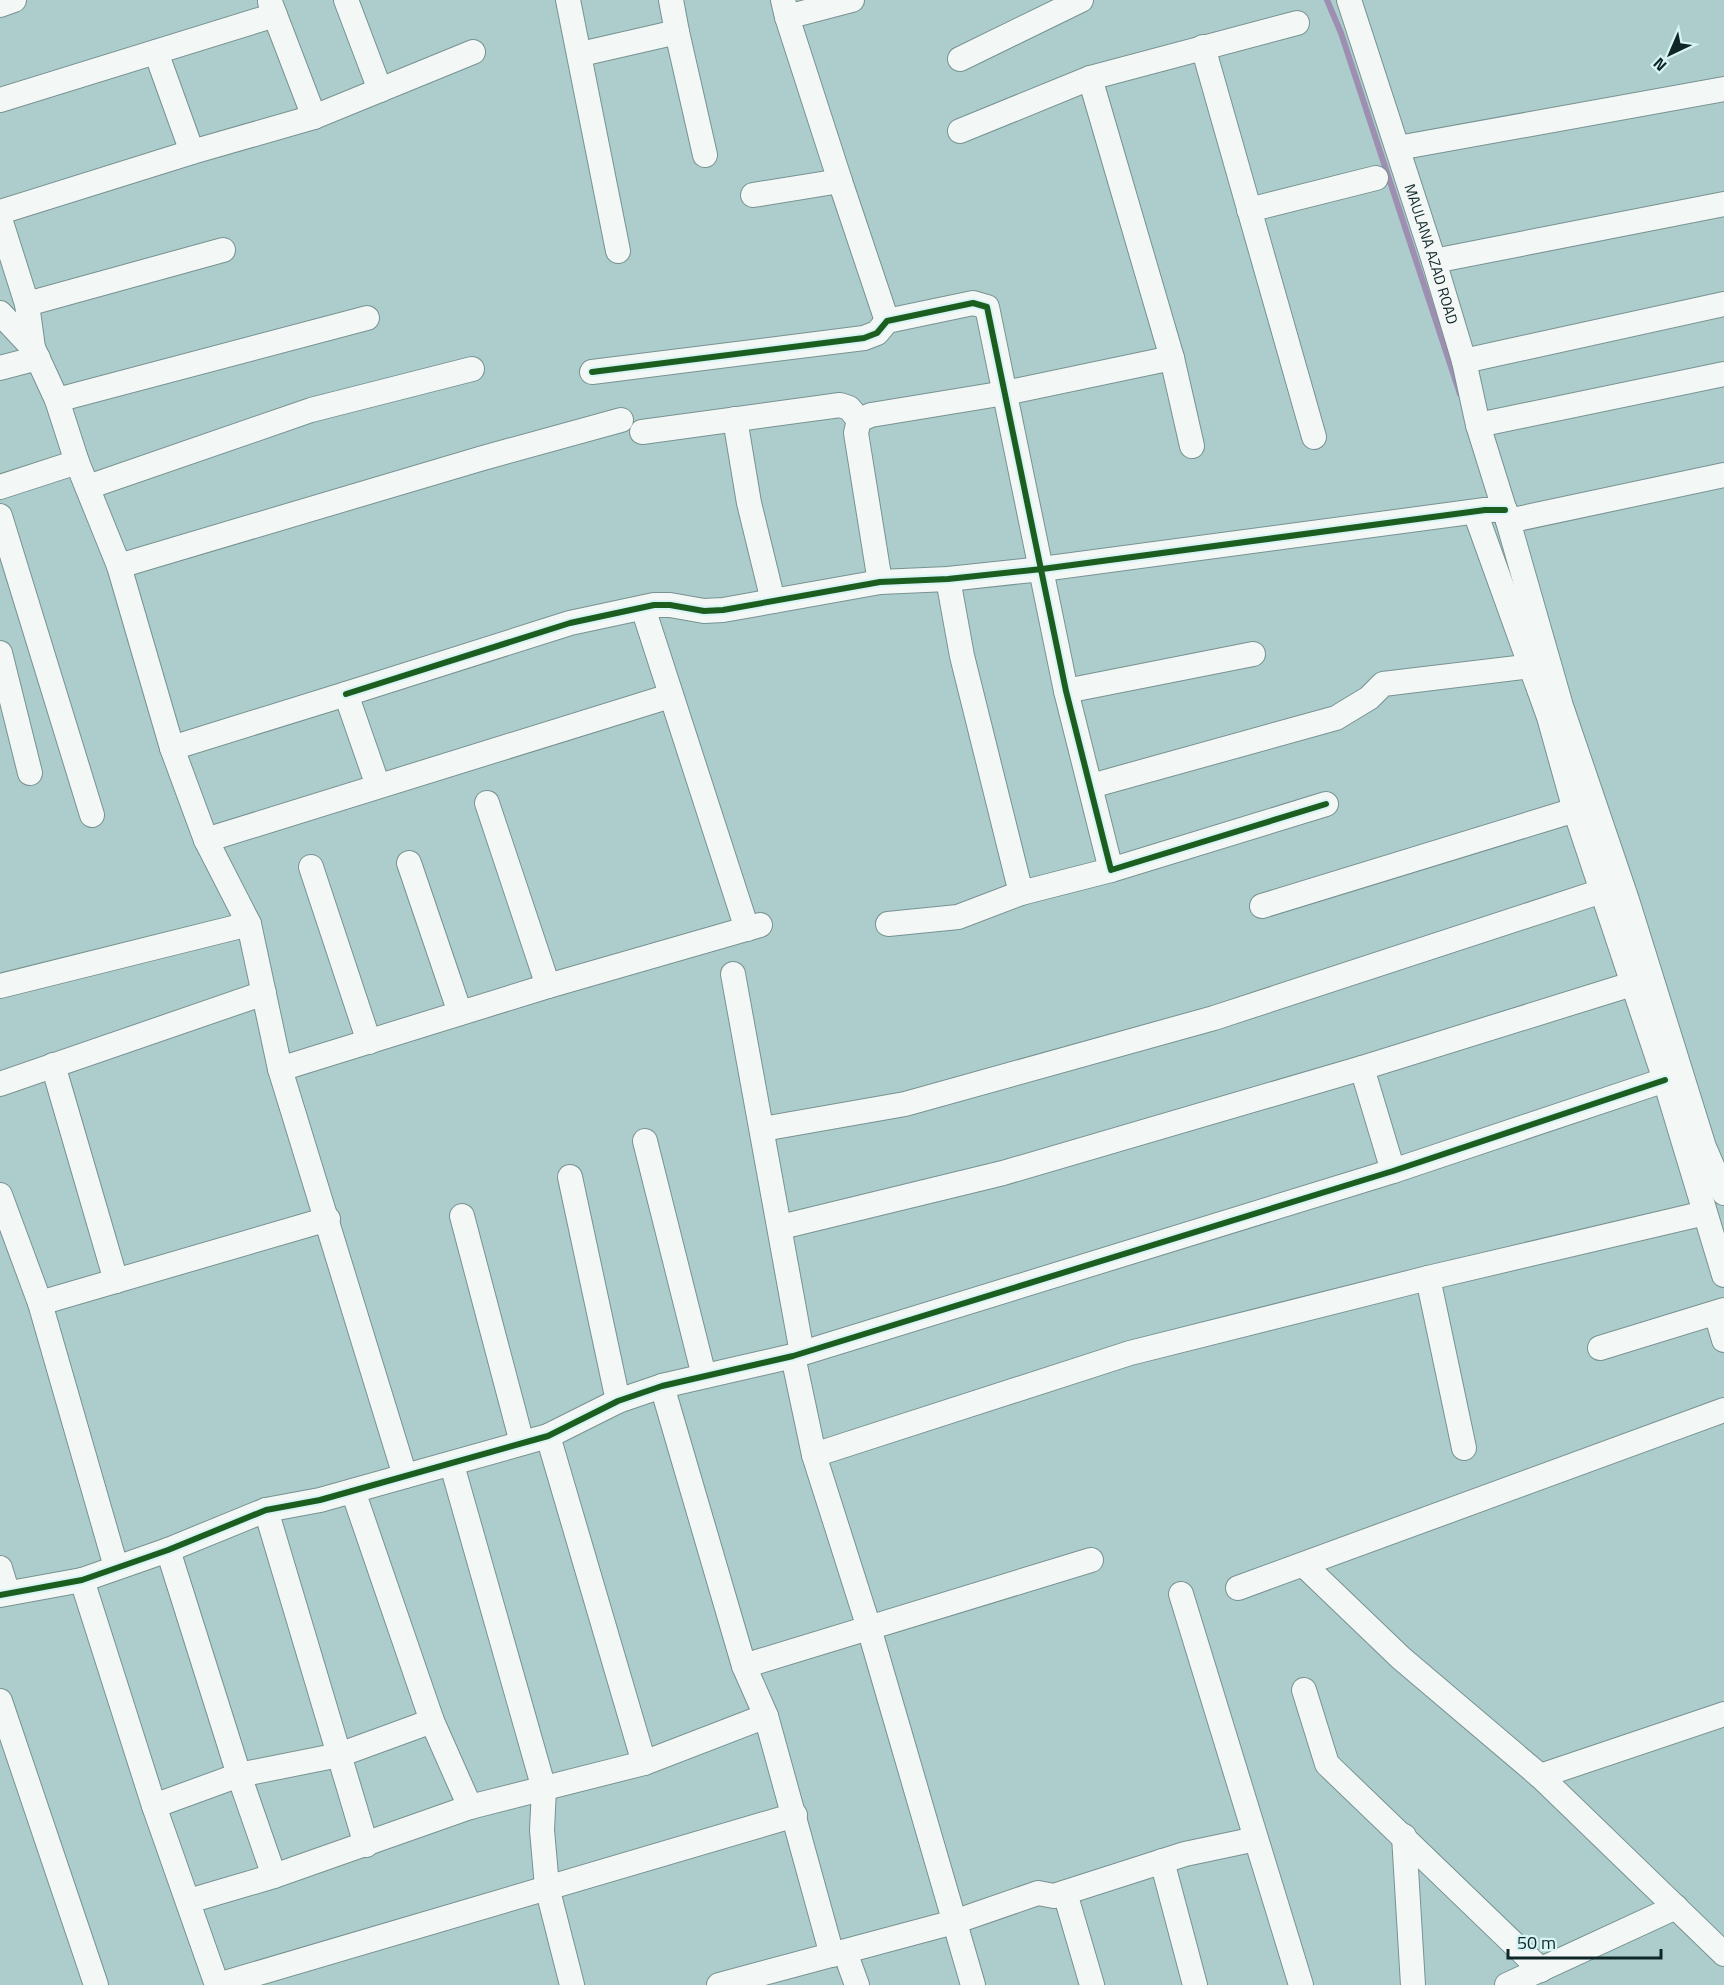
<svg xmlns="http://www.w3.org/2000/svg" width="1724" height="1985" viewBox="0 0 1724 1985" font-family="'Titillium Web',sans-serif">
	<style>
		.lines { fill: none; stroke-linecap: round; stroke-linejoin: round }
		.stream { stroke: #9e8fb2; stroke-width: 6 }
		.street-casing { stroke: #789291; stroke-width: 26 }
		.street { stroke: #f3f8f7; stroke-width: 24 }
		.cycleway-casing { stroke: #d8f4f4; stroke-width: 10 }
		.cycleway { stroke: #1b5e20; stroke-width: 6 }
		.labels { text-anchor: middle; stroke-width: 6; stroke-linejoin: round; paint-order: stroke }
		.street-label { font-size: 15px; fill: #0e2626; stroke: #d8f4f4 }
	</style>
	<rect width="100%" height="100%" fill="#accdcc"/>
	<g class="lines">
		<!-- stream -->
		<path class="stream" d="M1327,0L1341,33L1460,394"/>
		<!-- street casing -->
		<g class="street-casing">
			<g id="street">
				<path d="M346,0L380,90"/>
				<path d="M568,0L618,251"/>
				<path d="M783,0L787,17L852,0"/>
				<path id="s1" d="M1349,0L1434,261L1464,361L1478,425L1508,521L1724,475"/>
				<path d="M270,2L314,117"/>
				<path d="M0,5L14,0"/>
				<path d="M677,32L705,155"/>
				<path d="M1203,47L1314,437"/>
				<path d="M581,54L677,32L671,0"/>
				<path d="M960,59L1081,0"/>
				<path d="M1090,78L1172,358L1192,446"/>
				<path d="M0,100L275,15"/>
				<path d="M960,131L1090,78L1297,23"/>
				<path d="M1398,148L1724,89"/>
				<path d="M192,152L314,117L473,52"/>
				<path d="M840,181L887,321"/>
				<path d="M753,195L840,181L787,17"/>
				<path d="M1249,210L1376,178"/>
				<path d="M0,212L192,152L156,52"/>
				<path d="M0,219L27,304L33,348L57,400L77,462L119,566L172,748L206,840L249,924L280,1069"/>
				<path d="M1434,261L1724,204"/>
				<path d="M27,304L223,250"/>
				<path d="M0,313L33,348"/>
				<path d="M1464,361L1724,304"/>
				<path d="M0,368L38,358"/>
				<path d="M592,372L864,338L877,333L887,321L973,303L987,307L1066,691L1111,870L1326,804"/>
				<path d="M57,400L367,318"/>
				<path d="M735,419L749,503L773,601"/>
				<path d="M1478,425L1724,374"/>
				<path d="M642,432L840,405L849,408L859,420"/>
				<path d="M0,487L77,462"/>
				<path d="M88,487L311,410L472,369"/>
				<path d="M1475,512L1549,717L1575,810L1665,1080L1724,1275"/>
				<path d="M0,516L92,815"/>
				<path d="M1508,521L1561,706L1627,900L1704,1147L1724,1193"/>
				<path d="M119,566L483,458L621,420"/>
				<path d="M948,579L962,656L1021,893L1111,870"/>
				<path d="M880,582L856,433L859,420L871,415L1005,393L1172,358"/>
				<path d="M643,608L747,929"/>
				<path d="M0,653L30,773"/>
				<path d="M1066,691L1253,654"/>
				<path d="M346,694L570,623L654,605H670L704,611L723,610L880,582L948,579L1042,569L1485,510H1505"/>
				<path d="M172,748L346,694L378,786"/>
				<path d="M1091,786L1336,718L1369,698L1383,684L1532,666"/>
				<path d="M487,803L548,986"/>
				<path d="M206,840L670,696"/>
				<path d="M409,863L460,1013"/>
				<path d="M311,867L369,1042"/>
				<path d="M1262,906L1575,810"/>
				<path d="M888,924L958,917L1021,893"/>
				<path d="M733,974L802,1353"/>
				<path d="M0,986L249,924"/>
				<path d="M53,1065L116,1281"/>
				<path d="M1362,1068L1393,1171"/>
				<path d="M0,1084L264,993"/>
				<path d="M763,1129L905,1104L1214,1018L1602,891"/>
				<path d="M645,1141L704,1376"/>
				<path d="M570,1177L618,1401"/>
				<path d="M0,1195L40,1303L116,1567"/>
				<path d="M462,1216L522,1443"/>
				<path d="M781,1227L1003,1173L1362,1068L1632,984"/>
				<path d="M1428,1278L1464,1448"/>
				<path d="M40,1303L328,1219"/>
				<path d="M1716,1313L1724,1340"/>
				<path d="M1600,1348L1724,1310"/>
				<path d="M793,1356L814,1455L869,1628L973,1985"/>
				<path d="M662,1386L744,1666L766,1716L832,1955"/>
				<path d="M548,1436L644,1763"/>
				<path d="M814,1455L1130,1353L1428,1278L1705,1213"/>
				<path d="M452,1465L544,1789L542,1830L547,1887L572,1985"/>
				<path d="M405,1476L280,1069L548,986L760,925"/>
				<path d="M353,1491L432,1721L470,1807"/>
				<path d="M266,1510L366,1845"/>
				<path d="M168,1550L239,1775L274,1876"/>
				<path d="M1304,1565L1401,1658L1540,1776L1724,1954"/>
				<path d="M0,1568L7,1591"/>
				<path d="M82,1580L154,1806L217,1985"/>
				<path d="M1238,1588L1724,1410"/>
				<path d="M1181,1594L1301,1985"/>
				<path d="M0,1595L82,1580L168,1550L266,1510L320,1500L548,1436L618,1401L662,1386L793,1356L1393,1171L1665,1080"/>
				<path d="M744,1666L1091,1560"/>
				<path d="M1304,1690L1327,1764L1541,1970"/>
				<path d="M0,1701L96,1985"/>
				<path d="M1540,1776L1724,1714"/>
				<path d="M154,1806L239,1775L339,1755L432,1721"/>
				<path d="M1404,1836L1413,1985"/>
				<path d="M1162,1861L1195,1985"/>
				<path d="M1065,1893L1092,1985"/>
				<path d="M189,1901L274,1876L470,1807L644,1763L766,1716"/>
				<path d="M845,1952L857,1985"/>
				<path d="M218,1985L795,1815"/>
				<path d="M719,1985L954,1922L1038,1893L1054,1896L1185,1854L1256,1839"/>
				<path d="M1507,1985L1676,1907"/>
			</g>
		</g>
		<!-- street -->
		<use href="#street" class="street"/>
		<!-- cycleway casing -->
		<g class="cycleway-casing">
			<path id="cycleway" d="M592,372L864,338L877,333L887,321L973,303L987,307L1066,691L1111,870L1326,804
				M346,694L570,623L654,605H670L704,611L723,610L880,582L948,579L1042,569L1485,510H1505
				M0,1595L82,1580L168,1550L266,1510L320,1500L548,1436L618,1401L662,1386L793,1356L1393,1171L1665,1080"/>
		</g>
		<!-- cycleway -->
		<use href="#cycleway" class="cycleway"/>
	</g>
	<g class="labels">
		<!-- street labels -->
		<g class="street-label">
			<text dy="5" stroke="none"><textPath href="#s1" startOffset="267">MAULANA AZAD ROAD</textPath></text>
		</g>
	</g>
	<!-- north arrow -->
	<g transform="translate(1670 54) rotate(224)" stroke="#d8f4f4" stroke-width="4.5" paint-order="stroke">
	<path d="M0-4.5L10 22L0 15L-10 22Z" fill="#0e2626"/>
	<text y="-9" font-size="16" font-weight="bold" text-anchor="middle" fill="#0e2626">N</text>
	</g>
	<!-- scale -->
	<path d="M1508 1949v9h153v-9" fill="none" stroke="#0e2626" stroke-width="3"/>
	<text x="1517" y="1949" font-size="18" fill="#0e2626" stroke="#d8f4f4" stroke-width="4.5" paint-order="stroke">50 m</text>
</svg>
